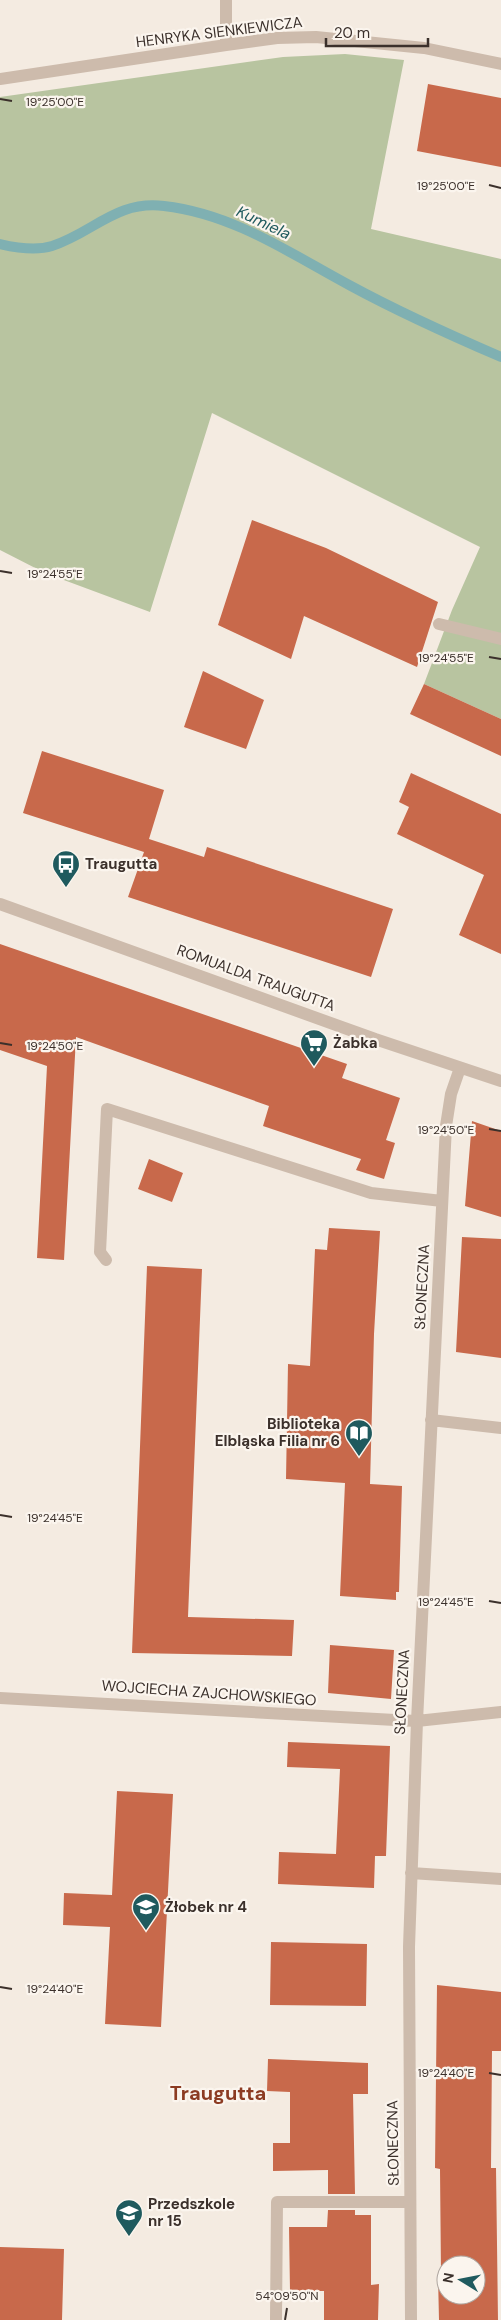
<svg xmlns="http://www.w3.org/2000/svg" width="501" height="2320" viewBox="0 0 501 2320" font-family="'DM Sans',sans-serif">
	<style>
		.green { fill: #b8c4a0 }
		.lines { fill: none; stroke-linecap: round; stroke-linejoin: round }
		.stream { stroke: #7fb0b2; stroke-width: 10 }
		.building { fill: #c8694b; fill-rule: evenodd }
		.minor { stroke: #cdbbac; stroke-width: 12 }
		.ticks { fill: none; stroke: #3b302b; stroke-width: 2 }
		.labels { text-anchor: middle; stroke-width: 4.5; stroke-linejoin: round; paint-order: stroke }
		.street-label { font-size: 15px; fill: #3b302b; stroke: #fbf5ee }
		.poi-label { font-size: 15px; font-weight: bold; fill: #3b302b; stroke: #fbf5ee; text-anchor: start }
		.water-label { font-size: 16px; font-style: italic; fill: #1f5a5e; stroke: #fbf5ee }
		.district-label { font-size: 20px; font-weight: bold; fill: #8c3b22; stroke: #fbf5ee }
		.ticks-label { font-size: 12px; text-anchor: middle; fill: #3b302b; stroke: #fbf5ee; stroke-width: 4.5; stroke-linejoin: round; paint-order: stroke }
	</style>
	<rect width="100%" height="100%" fill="#f4ebe1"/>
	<!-- green -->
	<path class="green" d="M345,54L404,60L371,229L501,259V719L424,684L452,610L480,547L212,413L150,612L45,573L0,550V97L283,57Z"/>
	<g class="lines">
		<!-- stream -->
		<path class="stream" d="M0,244C17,248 36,251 52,246C93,233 116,200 164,206C234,214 291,254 351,286C399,312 450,335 501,357"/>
	</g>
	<!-- building -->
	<path class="building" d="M428,84L501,98V167L417,151Z
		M252,520L326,548L438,602L417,667L304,616L291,659L218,625Z
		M203,671L264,700L246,749L184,727Z
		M424,684L501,719V756L410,714Z
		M42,751L164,790L149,839L204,857L207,847L393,909L371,977L128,897L144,852L23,813Z
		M411,773L501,814V954L459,935L484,875L397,834L409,807L399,802Z
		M0,944L347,1064L342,1078L400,1098L386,1140L395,1143L384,1179L356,1170L361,1159L263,1126L269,1106L76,1037L64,1260L37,1258L47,1066L0,1050Z
		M472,1121L501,1131V1217L465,1206Z
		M149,1159L183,1173L172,1202L138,1189Z
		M329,1228L380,1231L374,1334L370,1484L402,1486L399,1592H396V1600L340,1596L345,1483L286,1479L288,1364L310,1366L315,1249L327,1250Z
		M462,1237L501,1239V1358L456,1352Z
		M147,1266L202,1269L188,1617L294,1620L292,1656L132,1653Z
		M330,1645L394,1650L391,1699L328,1693Z
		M288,1742L390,1746L386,1856H375L374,1888L278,1884L279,1852L336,1854L340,1769L287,1767Z
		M117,1791L173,1794L161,2027L105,2024L110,1927L63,1925L64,1893L112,1895Z
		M271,1942L367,1944L366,2006L270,2005Z
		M437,1985L501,1992V2051H492L491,2168H496L498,2320H439L438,2276L441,2274L440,2169L435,2168ZM446,2265H476V2295H446Z
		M268,2059L368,2063V2094H353L355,2194H328V2170L273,2171V2143H290V2092L267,2091Z
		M328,2210H355V2215H371V2285L379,2284L378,2320H324V2291H290L289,2227H327Z
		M0,2247L64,2249L62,2320H0Z"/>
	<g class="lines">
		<!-- minor -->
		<path class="minor" d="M226,0V45
			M0,79L226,45L277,38L316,37L424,48L501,64
			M439,624L501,639
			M0,904L375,1039L501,1081
			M106,1260L100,1252L107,1109L371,1193L442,1201
			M431,1420L501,1428
			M0,1698L395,1720L417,1721L501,1712
			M411,1873L501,1879
			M276,2320L277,2202H410
			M411,2320L409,1947L417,1721L446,1126L451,1094L460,1068"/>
	</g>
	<!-- ticks -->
	<path class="ticks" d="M0,99L12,101M489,185L501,188M0,571L12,573M489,657L501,659M0,1043L12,1045M489,1129L501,1131M0,1515L12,1517M489,1601L501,1603M0,1987L12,1989M489,2073L501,2075M285,2320L287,2308"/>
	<!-- icons -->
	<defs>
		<g id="bus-pin" transform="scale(1.4375)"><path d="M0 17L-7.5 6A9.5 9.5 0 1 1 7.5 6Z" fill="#1f5a5e" stroke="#fbf5ee"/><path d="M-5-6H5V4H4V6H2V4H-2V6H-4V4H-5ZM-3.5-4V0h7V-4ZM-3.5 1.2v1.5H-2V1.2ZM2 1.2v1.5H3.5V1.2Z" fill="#fff"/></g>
		<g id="supermarket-pin" transform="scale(1.4375)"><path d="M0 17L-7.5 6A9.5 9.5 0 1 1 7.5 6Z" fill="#1f5a5e" stroke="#fbf5ee"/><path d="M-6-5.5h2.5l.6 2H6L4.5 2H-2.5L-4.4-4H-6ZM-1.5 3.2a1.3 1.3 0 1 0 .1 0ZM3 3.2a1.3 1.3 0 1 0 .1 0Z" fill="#fff"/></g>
		<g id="library-pin" transform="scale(1.4375)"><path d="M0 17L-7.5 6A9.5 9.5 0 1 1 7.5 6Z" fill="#1f5a5e" stroke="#fbf5ee"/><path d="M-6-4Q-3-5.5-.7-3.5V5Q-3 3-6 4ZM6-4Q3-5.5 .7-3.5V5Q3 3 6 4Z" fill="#fff"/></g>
		<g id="school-pin" transform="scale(1.4375)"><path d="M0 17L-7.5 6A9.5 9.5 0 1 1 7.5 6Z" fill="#1f5a5e" stroke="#fbf5ee"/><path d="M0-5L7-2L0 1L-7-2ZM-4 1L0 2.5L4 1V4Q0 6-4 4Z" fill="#fff"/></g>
	</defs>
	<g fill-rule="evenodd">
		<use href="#bus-pin" x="66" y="864"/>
		<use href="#supermarket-pin" x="314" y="1043"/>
		<use href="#library-pin" x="359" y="1433"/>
		<use href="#school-pin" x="146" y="1907"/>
		<use href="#school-pin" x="129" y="2213"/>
	</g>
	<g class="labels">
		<!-- street labels -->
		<g class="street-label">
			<text transform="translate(219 32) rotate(-7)" y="5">HENRYKA SIENKIEWICZA</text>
			<text transform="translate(256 978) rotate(20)" y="5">ROMUALDA TRAUGUTTA</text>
			<text transform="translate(422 1287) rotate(-87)" y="5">SŁONECZNA</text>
			<text transform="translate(402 1692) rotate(-87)" y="5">SŁONECZNA</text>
			<text transform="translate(209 1693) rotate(4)" y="5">WOJCIECHA ZAJCHOWSKIEGO</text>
			<text transform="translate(393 2143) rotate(-91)" y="5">SŁONECZNA</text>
		</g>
		<!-- poi labels -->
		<g class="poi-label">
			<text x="85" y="869">Traugutta</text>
			<text x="333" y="1048">Żabka</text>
			<text x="340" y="1429" text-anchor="end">Biblioteka<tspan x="340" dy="17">Elbląska Filia nr 6</tspan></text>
			<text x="165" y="1912">Żłobek nr 4</text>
			<text x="148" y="2209">Przedszkole<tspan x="148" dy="17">nr 15</tspan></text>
		</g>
		<!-- water labels -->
		<g class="water-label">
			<text transform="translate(264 222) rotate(25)" y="6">Kumiela</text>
		</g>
		<!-- district labels -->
		<g class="district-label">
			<text x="218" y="2100">Traugutta</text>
		</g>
	</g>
	<g class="ticks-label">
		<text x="55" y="106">19°25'00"E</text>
		<text x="446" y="190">19°25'00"E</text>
		<text x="55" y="578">19°24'55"E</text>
		<text x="446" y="662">19°24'55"E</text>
		<text x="55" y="1050">19°24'50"E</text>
		<text x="446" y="1134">19°24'50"E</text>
		<text x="55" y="1522">19°24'45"E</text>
		<text x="446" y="1606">19°24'45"E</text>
		<text x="55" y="1993">19°24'40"E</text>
		<text x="446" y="2077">19°24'40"E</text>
		<text x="287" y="2300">54°09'50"N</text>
	</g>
	<!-- north arrow -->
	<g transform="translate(461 2280) rotate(280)"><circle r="24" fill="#fbf5ee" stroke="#aea6a0"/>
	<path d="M0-4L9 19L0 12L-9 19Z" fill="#1f5a5e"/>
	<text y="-8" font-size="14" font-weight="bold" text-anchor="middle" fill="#3b302b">N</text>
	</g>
	<!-- scale -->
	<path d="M326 38v8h102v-8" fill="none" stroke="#3b302b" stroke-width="2.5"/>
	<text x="334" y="38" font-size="15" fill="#3b302b" stroke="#fbf5ee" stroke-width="4" paint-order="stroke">20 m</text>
</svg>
